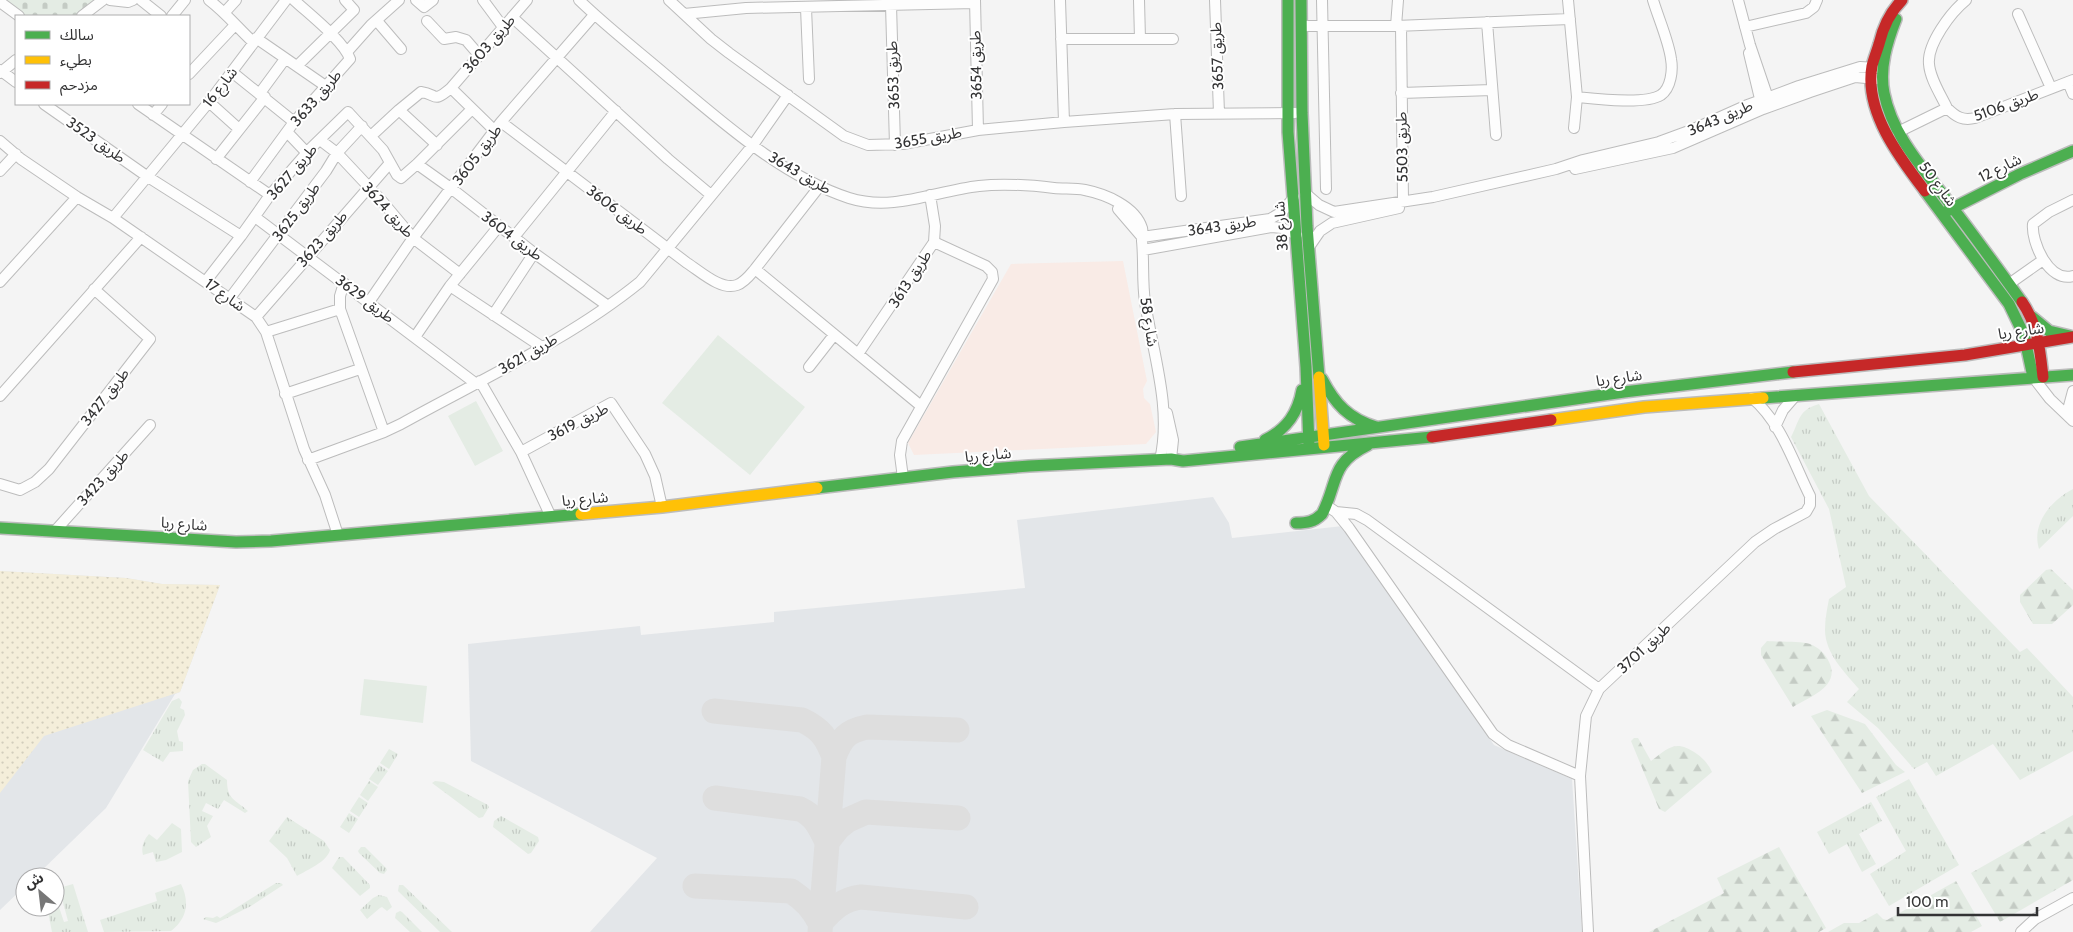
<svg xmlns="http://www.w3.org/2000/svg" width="2073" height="932" viewBox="0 0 2073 932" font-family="Cabin,'Noto Sans Arabic',sans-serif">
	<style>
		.built { fill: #e3e6e9 }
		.education { fill: #f9ebe6 }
		.grass { fill: url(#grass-tufts) }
		.forest { fill: url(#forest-firs) }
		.sand { fill: url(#sand-dots) }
		.cemetery { fill: url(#cemetery-stones) }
		.garden { fill: #e4ece4 }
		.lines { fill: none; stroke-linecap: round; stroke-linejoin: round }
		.taxiway { stroke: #dedede; stroke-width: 25 }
		.street-casing { stroke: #bcbcbc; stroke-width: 12 }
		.fast-casing { stroke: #bcbcbc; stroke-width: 14 }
		.slow-casing { stroke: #bcbcbc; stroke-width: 14 }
		.jam-casing { stroke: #bcbcbc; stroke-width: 14 }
		.street { stroke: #fdfdfd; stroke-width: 10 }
		.fast { stroke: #4caf50; stroke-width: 11 }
		.slow { stroke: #ffc107; stroke-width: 11 }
		.jam { stroke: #c62828; stroke-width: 11 }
		.labels { text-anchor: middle; stroke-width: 4; stroke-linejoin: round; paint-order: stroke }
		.street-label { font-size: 15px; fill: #333334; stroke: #fff }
	</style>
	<defs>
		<pattern id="grass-tufts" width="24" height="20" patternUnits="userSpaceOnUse" patternTransform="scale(1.25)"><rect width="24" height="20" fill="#e4ece4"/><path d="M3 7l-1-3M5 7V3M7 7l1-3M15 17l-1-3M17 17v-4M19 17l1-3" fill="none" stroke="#c4cbc4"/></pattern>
		<pattern id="forest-firs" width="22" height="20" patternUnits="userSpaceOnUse" patternTransform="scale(1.25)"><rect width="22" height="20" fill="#e4ece4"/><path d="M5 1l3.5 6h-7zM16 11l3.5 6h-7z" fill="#c4cbc4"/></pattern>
		<pattern id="sand-dots" width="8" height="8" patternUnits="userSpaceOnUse" patternTransform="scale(1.25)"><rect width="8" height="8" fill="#f4eeda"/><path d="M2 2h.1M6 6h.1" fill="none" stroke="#d2cdbc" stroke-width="1.8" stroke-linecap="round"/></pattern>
		<pattern id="cemetery-stones" width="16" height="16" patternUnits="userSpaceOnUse" patternTransform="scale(1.25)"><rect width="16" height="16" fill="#e4ece4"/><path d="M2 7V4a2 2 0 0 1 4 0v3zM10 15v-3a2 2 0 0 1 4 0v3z" fill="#c4cbc4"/></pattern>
	</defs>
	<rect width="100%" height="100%" fill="#f4f4f4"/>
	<!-- built -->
	<path class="built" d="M1213,497L1229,523L1232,538L1343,526L1494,745L1572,779L1582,932H590L657,858L471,761L468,644L640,626L641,635L774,622V612L1025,588L1017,520Z
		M0,571L126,578L162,584L220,585L180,692L175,694L106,808L35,877H25V886L0,910Z"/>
	<!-- education -->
	<path class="education" d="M1123,261L1147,381L1143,389L1144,398L1150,404L1156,432L1146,444L914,455L908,443L1011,264Z"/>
	<!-- grass -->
	<path class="grass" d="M1819,404L1869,496L2020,652L2027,648L2073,697V751L2020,780L1993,744L1936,776L1927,762L1914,769L1878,728L1847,702L1859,689C1845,673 1825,653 1825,630C1825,619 1827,609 1829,599L1846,587L1829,509L1791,437C1800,420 1798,410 1819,404Z
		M2073,489V516L2039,549C2031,523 2052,500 2073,489Z
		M179,698L182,702L180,708L184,710L185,715L177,731L179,741L183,742V751L170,752L163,762L143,750L172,701Z
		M389,749L398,754L389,769L380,763Z
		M202,764H205L227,780C227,800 235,799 248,811L245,813L224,800L218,809L206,803L202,811L213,816L207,826L211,837L196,847L191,842L188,781L193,770Z
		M379,765L388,771L378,785L369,779Z
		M1909,779L1959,865L1889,906L1870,874L1906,851L1876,797Z
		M369,781L378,787L368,801L360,795Z
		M435,781L444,782L488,805L489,807L483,817L479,818L432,783Z
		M359,797L368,803L359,817L350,811Z
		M1871,802L1882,821L1859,834L1876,864L1862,872L1847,844L1829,854L1817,832Z
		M349,813L358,819L349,833L340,827Z
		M501,816L538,837L539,841L531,853L528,854L493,827L494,821Z
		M287,817L324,841L330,850C327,862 307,870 297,876L287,858L269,841Z
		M172,823L181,829L182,852L166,860L156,862L153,852L143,855C141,847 143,841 149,834L157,840Z
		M361,847H365L386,868L387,870L384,874L380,873L359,853L358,851Z
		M339,857H343L370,885V888L360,896L332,868Z
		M276,883H281L283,885L251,906L227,918L216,923L203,919L206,917L213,918L217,916L220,918Z
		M73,884L88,932H52L47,907H55V895L64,922L68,921L59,888Z
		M181,884C190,902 187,919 171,931L104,932L100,920L157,901L155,893Z
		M399,885H403L452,932H440L398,891Z
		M379,895L387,897L392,907L387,911L382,907L380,908L367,919L360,910L373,898Z
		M400,911L402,912L422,932H410L395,918L396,913Z"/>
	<!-- forest -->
	<path class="forest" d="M2051,569L2073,590V605L2052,624H2033L2020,602V595L2046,570Z
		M1767,641C1778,642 1801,641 1810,644C1819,648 1825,653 1829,662C1841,686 1810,697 1793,707L1761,655V648Z
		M1827,710L1865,724L1896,765L1905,772L1862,793L1811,716Z
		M1634,738H1638L1651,761C1669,747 1676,739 1697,754C1703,758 1709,765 1712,772L1665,812L1659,809L1631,741Z
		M2073,815V880L2000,922L1971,873Z
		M1779,847L1826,928L1819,932H1649L1724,893L1717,878Z
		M1956,881L1982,926L1971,932H1828L1844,923H1859L1877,913L1883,919L1887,920Z"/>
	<!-- sand -->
	<path class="sand" d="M0,571L126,578L162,584L220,585L180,692L44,736L0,793Z"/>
	<!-- cemetery -->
	<path class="cemetery" d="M1,0H94L77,16H24Z"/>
	<!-- garden -->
	<path class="garden" d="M718,335L805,407L750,475L662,403Z
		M476,401L503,451L475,466L448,416Z
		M364,679L427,686L423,723L360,715Z"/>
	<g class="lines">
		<!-- taxiway -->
		<path class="taxiway" d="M714,711L802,720C821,729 827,738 834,757L820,932
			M834,757C841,738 847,731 867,727L957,730
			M715,798L800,809C815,816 820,827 827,842L838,828L848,820L866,812L958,818
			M695,886L791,891C805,900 813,909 820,923
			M821,922C833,909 843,899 861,897L966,907"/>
		<!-- street casing -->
		<g class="street-casing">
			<path id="street" d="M110,0L128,2L133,0
				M141,0L161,16
				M209,0C226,13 238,28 253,42
				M416,0L424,7L433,0
				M483,0L503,27
				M579,0C609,29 642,54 673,81C726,125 782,176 849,198C893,212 935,191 979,186C1004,183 1029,185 1054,188C1064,189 1075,188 1085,190C1105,194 1135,206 1142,228C1143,232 1142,236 1142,241C1144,261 1142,282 1145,302C1153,354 1172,408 1160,460
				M669,0L711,39L729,53L844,136L868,145L903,144L978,130L1064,122L1175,114L1295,113
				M975,0L978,130
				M1060,0L1064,122
				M1139,0L1140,39
				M1215,0L1219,113
				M1322,0L1326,189
				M1568,0L1577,97L1574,128
				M1738,0L1750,45L1770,104
				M0,2L19,16
				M891,5L895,145
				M806,8L809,79
				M225,12L236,0
				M684,14L746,8L975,3
				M2018,14L2051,88
				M82,16L103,0
				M172,16L185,0
				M512,17L668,159L711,195
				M377,21L401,49
				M427,21L444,39L456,37L466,40L479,55
				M1487,22L1496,135
				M1301,26H1396L1570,19
				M1396,26L1398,0
				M1401,26L1403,201
				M1745,27L1806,13L1814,7L1817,0
				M256,38L327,87
				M1061,39H1173
				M347,52L371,25L399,0
				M1749,53L1762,107
				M297,66L354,10L345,0
				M0,70L16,82
				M232,72L294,122
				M0,73L16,60
				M189,74L235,25
				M2068,82L2073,94
				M451,88L527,0
				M260,93L285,59
				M1401,93L1492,90
				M1577,97C1596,99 1645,105 1661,95C1671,88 1673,70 1671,59C1669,42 1658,17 1653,0
				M209,102L239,129
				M44,104L148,177L241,236
				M138,104L270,195
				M1947,108C1956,117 1963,121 1975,118L2073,80
				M399,110L437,145
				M1175,114L1181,196
				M153,115L162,104
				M501,122L687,263C700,271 721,291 737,285C745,282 750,275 755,269L819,187
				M287,132L307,153
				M1898,132L1947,108C1941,95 1930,79 1929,64C1927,44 1951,12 1966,0
				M371,136L399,110L421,92C438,94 432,104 451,88L495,131
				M320,140L337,153L382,201L413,238L460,274
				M0,141L21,159L77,197L113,218L256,317L266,332L304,449L325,495L338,535
				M216,159L265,97
				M417,164L452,189L534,253L608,306
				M1575,169L1673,148L1763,109L1810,92L1855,77L1877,79
				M0,171L16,154
				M250,182L294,122L350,59C344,41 309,14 294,0
				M1305,193L1319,205L1334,212L1433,197L1556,169L1583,160L1659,142L1689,131L1745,106L1799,86L1860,67L1877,68
				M2073,200L2049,212L2033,224C2031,242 2049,283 2073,276
				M1118,209L1142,237
				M255,217L475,383
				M113,218L209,102L286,0
				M514,237L616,111
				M1142,237L1270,219L1282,212L1294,197
				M1309,247L1320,231L1332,223L1399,208
				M1143,250L1272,227L1282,228L1297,235
				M755,269L921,406
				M206,281L241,236L270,195L311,148L348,112L383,150L397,175L401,178L417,164L472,109
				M0,282L77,197
				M344,283L340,296V309L384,432
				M2009,284L2043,260
				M450,286L542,347
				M230,298L326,171L337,153L362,126
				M369,302L413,238L501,122L594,15
				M493,315L534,253
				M256,317L390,163
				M266,332L340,309
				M415,337L450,286L499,226
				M858,354L934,242L935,226L930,195
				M809,367L834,335
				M2033,377L2050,399L2073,421
				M480,381L521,452L551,517
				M285,394L360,369
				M0,396L141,237
				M1167,413L1173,440L1171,459
				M2070,418L2069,406L2073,391
				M1775,427L1783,410L1796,395
				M521,452L611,403L645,454L655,476L662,507
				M308,460L384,432L401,424C480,380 570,339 640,282L753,145L788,95
				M903,478L900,455L902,441L993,279L992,272L986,266L934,242
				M0,484L20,490L35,482L49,469L150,339L94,289
				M1327,506L1336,512L1349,528L1493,734L1508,745L1580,776
				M1336,512L1356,514L1367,520L1599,689
				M55,531L150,425
				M1588,932L1580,776L1586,716L1599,689L1755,542L1774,529L1806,512L1810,505V496C1794,464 1781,422 1752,398
				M2021,932L2035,919L2073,898"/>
		</g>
		<!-- fast casing -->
		<g class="fast-casing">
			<path id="fast" d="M1288,0V132L1306,367L1309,446
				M1301,0L1302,113L1307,226L1319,377
				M1896,19C1887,42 1879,68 1884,93C1893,138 1926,171 1952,207C1976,238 1999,270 2022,302
				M1925,191L2009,304L2024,335L2033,377
				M1947,211L2020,174L2073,151
				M2032,317L2049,331L2070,336
				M1322,379C1335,404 1349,419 1376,427
				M1763,398L2073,375
				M1265,440C1287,429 1298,413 1302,390
				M1240,447L1624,392L1793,372
				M817,488L953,472L1029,466L1171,459L1183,461L1432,437
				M1296,523C1307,523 1314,522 1322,514C1339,482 1329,464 1368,445
				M0,528L236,542L271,541L581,514"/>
		</g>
		<!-- slow casing -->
		<g class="slow-casing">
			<path id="slow" d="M1319,377L1324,445
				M1551,420L1644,407L1763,398
				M581,514L662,507L817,488"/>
		</g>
		<!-- jam casing -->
		<g class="jam-casing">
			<path id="jam" d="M1902,0C1890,12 1883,27 1879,44C1877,51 1874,58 1872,66C1864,111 1899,157 1925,191
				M2022,302C2038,325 2040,350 2043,377
				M1793,372L1965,355L2073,337
				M1432,437L1551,420"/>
		</g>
		<!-- street -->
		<use href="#street" class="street"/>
		<!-- fast -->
		<use href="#fast" class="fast"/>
		<!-- slow -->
		<use href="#slow" class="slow"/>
		<!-- jam -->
		<use href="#jam" class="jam"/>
	</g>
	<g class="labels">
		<!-- street labels -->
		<g class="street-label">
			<text transform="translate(489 44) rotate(-49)" y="5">طريق 3603</text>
			<text transform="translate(1217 56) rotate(-92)" y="5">طريق 3657</text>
			<text transform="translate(976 65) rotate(-91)" y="5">طريق 3654</text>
			<text transform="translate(893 75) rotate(-92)" y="5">طريق 3653</text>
			<text transform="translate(220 87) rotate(-52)" y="5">شارع 16</text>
			<text transform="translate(316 98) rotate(-49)" y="5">طريق 3633</text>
			<text transform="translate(2006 105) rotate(-20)" y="5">طريق 5106</text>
			<text transform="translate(1720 118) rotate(-23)" y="5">طريق 3643</text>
			<text transform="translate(928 138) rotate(-10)" y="5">طريق 3655</text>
			<text transform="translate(96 140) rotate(35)" y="5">طريق 3523</text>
			<text transform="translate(1402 147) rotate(-91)" y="5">طريق 5503</text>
			<text transform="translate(477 155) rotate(-53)" y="5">طريق 3605</text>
			<text transform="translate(2000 168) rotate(-26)" y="5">شارع 12</text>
			<text transform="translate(292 172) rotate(-49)" y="5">طريق 3627</text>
			<text transform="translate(800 173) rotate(30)" y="5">طريق 3643</text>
			<text transform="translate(1938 184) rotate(53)" y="5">شارع 50</text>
			<text transform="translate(388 210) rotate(48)" y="5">طريق 3624</text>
			<text transform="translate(617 210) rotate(37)" y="5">طريق 3606</text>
			<text transform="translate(296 212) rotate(-53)" y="5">طريق 3625</text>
			<text transform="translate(1222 226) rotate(-8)" y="5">طريق 3643</text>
			<text transform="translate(1281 226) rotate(-94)" y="5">شارع 38</text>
			<text transform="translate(512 236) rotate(37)" y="5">طريق 3604</text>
			<text transform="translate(322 239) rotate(-49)" y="5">طريق 3623</text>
			<text transform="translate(910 279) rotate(-57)" y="5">طريق 3613</text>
			<text transform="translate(225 295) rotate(36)" y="5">شارع 17</text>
			<text transform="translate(365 299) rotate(37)" y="5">طريق 3629</text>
			<text transform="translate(1149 322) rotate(81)" y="5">شارع 58</text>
			<text transform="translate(2021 331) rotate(-8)" y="5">شارع ريا</text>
			<text transform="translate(528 354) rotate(-30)" y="5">طريق 3621</text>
			<text transform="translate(1619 378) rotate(-8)" y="5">شارع ريا</text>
			<text transform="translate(105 397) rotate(-52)" y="5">طريق 3427</text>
			<text transform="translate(578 422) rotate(-27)" y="5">طريق 3619</text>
			<text transform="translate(988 455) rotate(-5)" y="5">شارع ريا</text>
			<text transform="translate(103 478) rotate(-48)" y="5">طريق 3423</text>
			<text transform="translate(585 499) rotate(-5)" y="5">شارع ريا</text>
			<text transform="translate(184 524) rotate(4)" y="5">شارع ريا</text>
			<text transform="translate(1644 648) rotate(-43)" y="5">طريق 3701</text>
		</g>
	</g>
	<!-- legend -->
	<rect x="15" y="15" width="175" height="90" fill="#ffffff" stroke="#adadae"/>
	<rect x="25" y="31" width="25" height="8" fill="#4caf50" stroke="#adadae"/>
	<text x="60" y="40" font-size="15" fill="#333334">سالك</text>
	<rect x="25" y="56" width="25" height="8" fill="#ffc107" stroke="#adadae"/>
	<text x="60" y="65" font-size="15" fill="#333334">بطيء</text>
	<rect x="25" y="81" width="25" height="8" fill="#c62828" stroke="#adadae"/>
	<text x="60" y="90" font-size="15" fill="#333334">مزدحم</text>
	<!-- north arrow -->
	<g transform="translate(40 892) rotate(332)"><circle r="24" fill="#ffffff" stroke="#adadae"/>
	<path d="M0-4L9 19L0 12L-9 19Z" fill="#777777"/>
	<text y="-8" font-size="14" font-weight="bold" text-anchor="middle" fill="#333334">ش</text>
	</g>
	<!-- scale -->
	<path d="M1898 907v8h139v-8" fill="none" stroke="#333334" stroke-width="2.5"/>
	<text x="1906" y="907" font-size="15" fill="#333334" stroke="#ffffff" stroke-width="4" paint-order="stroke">100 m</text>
</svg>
